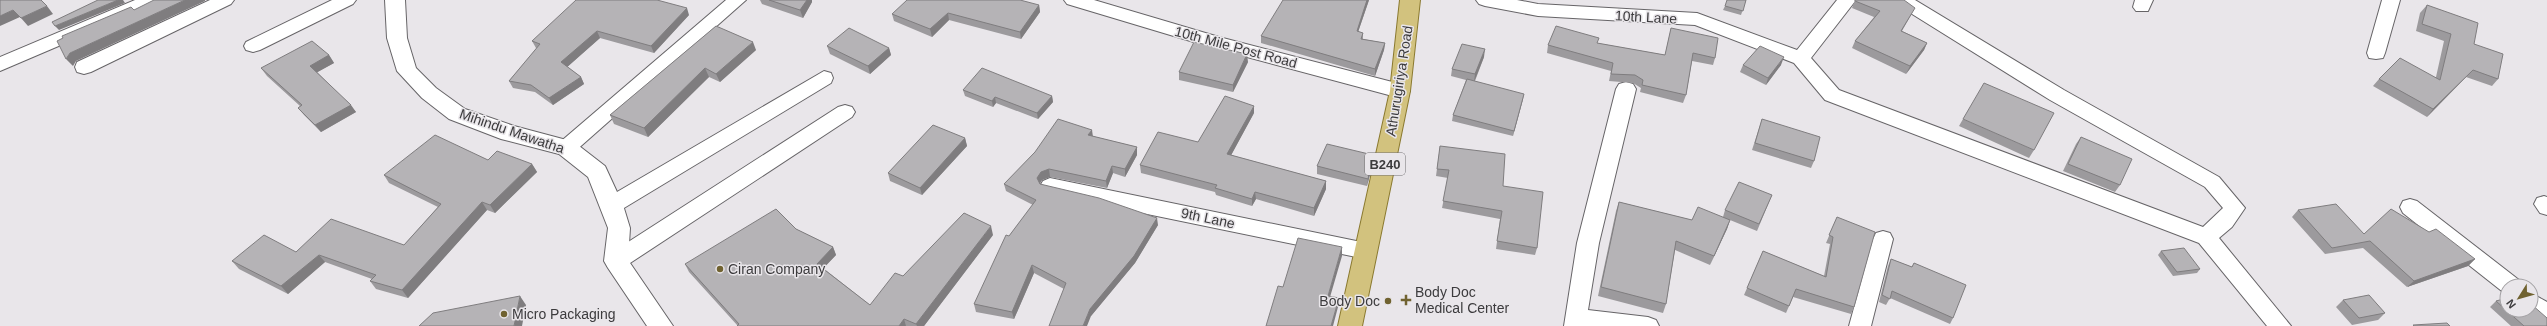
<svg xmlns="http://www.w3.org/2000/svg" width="2547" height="326" viewBox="0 0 2547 326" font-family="Helvetica,sans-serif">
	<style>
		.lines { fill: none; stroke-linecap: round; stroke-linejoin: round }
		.minor-casing { stroke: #666467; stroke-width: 2 }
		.tertiary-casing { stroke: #666467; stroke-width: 2 }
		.primary-casing { stroke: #8a792f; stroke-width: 2 }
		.minor { fill: #fff; fill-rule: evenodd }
		.tertiary { fill: #fff; fill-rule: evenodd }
		.primary { fill: #d2c27e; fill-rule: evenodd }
		.wall { fill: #9c9a9d }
		.shaded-wall { fill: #7f7d7f }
		.building { fill: #b5b3b6; stroke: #7f7d7f }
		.poi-dot { fill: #706230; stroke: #e9e6ea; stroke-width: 1.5 }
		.labels { text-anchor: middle; stroke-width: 3; stroke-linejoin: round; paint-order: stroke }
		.shield { fill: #e9e6ea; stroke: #706e71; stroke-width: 1 }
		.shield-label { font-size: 13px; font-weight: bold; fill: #3c3b3d }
		.street-label { font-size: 14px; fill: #3c3b3d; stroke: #e9e6ea }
		.poi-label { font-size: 14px; fill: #3c3b3d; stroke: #e9e6ea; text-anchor: start }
	</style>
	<rect width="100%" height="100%" fill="#e9e6ea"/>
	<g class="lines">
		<!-- minor casing -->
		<g class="minor-casing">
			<path id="minor" d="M135,0H160L157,4L0,71V57Z
				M210,0H234L231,4L91,72L84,74L77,72L75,67L77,62Z
				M332,0H356L353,4L260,50L253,52L246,50L244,46L246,42Z
				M726,0H746L573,153L566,155L559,153L556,148L559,143Z
				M1064,0H1094L1219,37L1400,84L1407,86L1410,91L1407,96L1400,98L1217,49L1067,4Z
				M1476,0H1517L1538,4L1697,13L1797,50L1837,0H1856L1811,58L1839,90L2203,227L2223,208L2205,187L2050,100L1896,4L1893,0H1915L2064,90L2219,177L2245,208L2232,227L2219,238L2291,326H2267L2199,243L1825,100L1794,63L1695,25L1538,16L1485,6L1479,4Z
				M2135,0H2153L2148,11H2136L2133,7Z
				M2382,0H2400L2385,53L2383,58L2376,59L2369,58L2367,53Z
				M824,71L831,73L833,78L831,83L619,211L612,213L605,211L602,205L605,199Z
				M1626,82L1633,84L1636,89L1599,243L1588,310L1648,317L1656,320L1659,326H1564L1577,243L1616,89L1619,84Z
				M845,105L852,107L855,112L852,117L624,267L616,269L608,267L605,261L608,255L838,107Z
				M1050,178L1366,243L1373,245L1377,251L1373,257L1366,259L1050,194L1043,191L1040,186L1043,181Z
				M2544,196L2547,197V215L2540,213L2534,204L2537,198Z
				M2410,199L2417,201L2519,280L2522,286H2507V293L2503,292L2403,213L2400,207L2403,201Z
				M1883,231L1890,233L1893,239L1871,326H1849L1873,239L1876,233Z
				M2531,293L2547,302V323L2526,310H2531Z"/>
		</g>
		<!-- tertiary casing -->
		<g class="tertiary-casing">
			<path id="tertiary" d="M385,0H405L407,38L416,68L436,88L465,109L514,126L574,142L605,166L623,205L630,228L628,260L673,326H647L608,268L604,261L608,228L588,177L559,154L501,139L449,119L422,98L397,71L387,38Z"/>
		</g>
		<!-- primary casing -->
		<g class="primary-casing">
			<path id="primary" d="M1400,0H1420L1410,91L1362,326H1338L1390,91Z"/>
		</g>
		<!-- minor -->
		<use href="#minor" class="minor"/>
		<!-- tertiary -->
		<use href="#tertiary" class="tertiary"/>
		<!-- primary -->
		<use href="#primary" class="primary"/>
	</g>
	<!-- wall -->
	<path class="wall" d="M760,0H812V2L803,18L762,4Z
		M1369,0L1358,32L1363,33V39L1385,43L1384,50L1375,76L1261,43V36Z
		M1746,0L1741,15L1723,10L1725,6Z
		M1855,0L1911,15L1902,31L1927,43L1924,50L1906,74L1852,48L1855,41L1874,17L1852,8Z
		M1039,5L1040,12L1021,39L949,20L932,37L894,21L892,14Z
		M2427,5L2474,44L2498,79L2492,86L2466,77L2427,117L2373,86L2379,79L2436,77L2444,41L2416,31L2420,13Z
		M689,15L654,53L600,38L567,67L581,77L584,84L553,105L535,92L513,88L509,81L537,48H536L532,41Z
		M716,26L756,50L720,82L709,77L648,137L614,124L610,115Z
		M1671,28L1715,58L1713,65L1692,61L1686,95L1683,103L1640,92L1641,88L1633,83L1609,81L1611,71L1547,53L1548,45L1597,43L1665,55Z
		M827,46L889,48L891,55L870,74L830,54Z
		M329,55L334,63L317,72L356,112L321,132L304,115L298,108L300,106L267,76L261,68Z
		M1484,57L1475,81L1523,99L1513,136L1452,121L1453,115L1466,80L1451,76L1452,69Z
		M1248,62L1233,92L1179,80V72Z
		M1743,65H1781L1766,85L1740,72Z
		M963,90L1052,96L1053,102L1038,119L996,103L993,107L965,96Z
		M1254,113L1231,155L1326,181V189L1314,216L1256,199L1252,206L1216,195L1215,192L1141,173L1140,165L1198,142Z
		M1762,119L1814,161L1811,168L1752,150Z
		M1963,119L2034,150L2029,158L1959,126Z
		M1092,130V136L1137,147V155L1125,177L1113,173L1107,188L1050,177L1042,180L1040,183V184L1158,225L1135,263L1091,316L1064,289L1034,273L1014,319L976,312L974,304L1009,236L1033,205L1006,191L1004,184Z
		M2081,137L2120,185L2115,192L2063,171L2076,144Z
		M965,138L967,146L922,195L890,181L888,173Z
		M1440,146L1503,186L1537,248L1535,255L1496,249L1500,219L1442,208L1448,178L1436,176Z
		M1373,155V163L1367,186L1317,174V166Z
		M488,160L532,164L537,172L495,213L487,210L408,298L376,289L370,281L372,279L325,262L288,294L239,269L232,261L296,252L404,245L438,207L389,183L384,175Z
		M1772,195L1757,231L1730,220L1727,229L1710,265L1675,250L1666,304L1663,313L1598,296L1616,211L1619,202L1692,220L1723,217L1725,210Z
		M2298,210L2364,234L2475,259L2468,266L2407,287L2363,248L2325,254L2292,217Z
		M1837,217L1854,307L1851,314L1793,297L1786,313L1744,295L1763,251L1824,276L1830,244L1826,243Z
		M796,229L833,247L836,255L823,268L870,305L903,276L993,235L924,326H737V325L689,272L685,264Z
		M2161,251L2200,269L2197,273L2173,276L2158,255Z
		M1891,259L1912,267L1914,263L1953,318L1950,324L1890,298L1886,305L1879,302L1888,266Z
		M2343,300L2385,313L2378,320L2352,325L2336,307Z
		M2496,301L2547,326H2511L2490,307Z"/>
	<!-- shaded-wall -->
	<path class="shaded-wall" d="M118,0H123L125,3L59,30L55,26Z
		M185,0H205V1L76,61L73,66L66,59L70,53Z
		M807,0H812V2L803,18L800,10Z
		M1367,0H1369L1356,38L1357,31Z
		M1039,5L1040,12L1021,39L1020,32Z
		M47,6L53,14L28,26L21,18Z
		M687,8L689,15L654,53L651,46Z
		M13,10L20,17L0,26V16Z
		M948,13L949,20L932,37L930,29Z
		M597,31L600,38L565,69L561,62Z
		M753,42L756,50L720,82L716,74Z
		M1385,43L1384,50L1375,76V69Z
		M1927,43L1924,50L1906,74L1910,66Z
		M889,48L891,55L870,74L868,66Z
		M1485,49L1484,57L1474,82L1475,74Z
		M1247,54L1248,62L1233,92V85Z
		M329,55L334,63L316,73L310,66Z
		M1784,57L1781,65L1766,85L1768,78Z
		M705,68L709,77L648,137L644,128Z
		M2473,70L2466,77L2427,117L2433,109Z
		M581,77L584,84L553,105L549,98Z
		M1524,94L1523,99L1513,136L1514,131Z
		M1052,96L1053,102L1038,119L1037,113Z
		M995,97L996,103L993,107L992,101Z
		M351,105L356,112L321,132L315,125Z
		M1254,106V113L1228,161L1227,154Z
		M1092,130L1093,137L1088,135Z
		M965,138L967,146L922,195L920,188Z
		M1137,147V155L1125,177V169Z
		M1373,155V163L1367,186L1368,179Z
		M532,164L537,172L495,213L490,205Z
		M1112,166L1113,173L1107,188L1106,181Z
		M1049,169L1050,177L1042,180L1039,185L1037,178L1041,172Z
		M1326,181V189L1314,216V208Z
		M1255,192L1256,199L1252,206V199Z
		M482,202L487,210L408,298L402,290Z
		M1157,218L1158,225L1135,263L1091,316L1087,326H1083L1090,309Z
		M1730,220L1727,229L1710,265Z
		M991,226L993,235L924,326H917L916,324Z
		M833,247L836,255L820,272L817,264Z
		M1342,247V256L1328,304V296Z
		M319,255L325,262L288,294L281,286Z
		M2475,259L2468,266L2407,287L2414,281Z
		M1032,265L1034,273L1014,319L1012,312Z
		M520,296L526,305L522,326H514Z
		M1339,298L1338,307L1333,326H1331Z
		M904,319L906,326H899Z"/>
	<!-- building -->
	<path class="building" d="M0,0H41L47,6L21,18L13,10L0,16Z
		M98,0H118L55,26L52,22Z
		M154,0H185L70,53L66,59L57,41L63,38L62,36L131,7L134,10Z
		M576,0H657L687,8L651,46L597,31L561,62L581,77L549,98L531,85L509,81L540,44L532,41Z
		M769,0H807L800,10Z
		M907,0H1020L1039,5L1020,32L948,13L930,29L892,14Z
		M1283,0H1367L1357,31L1363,33L1361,39L1385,43L1375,69L1261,36Z
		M1727,0H1746L1743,11L1725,6Z
		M1855,0H1904L1915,8L1901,31L1927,43L1910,66L1855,41L1880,11L1855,1Z
		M2427,5L2478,23L2474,44L2503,54L2498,79L2473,70L2433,109L2379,79L2400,58L2440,80L2451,34L2422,24Z
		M716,26L753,42L716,74L705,68L644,128L610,115Z
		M1556,26L1599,38L1597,43L1665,55L1671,28L1718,38L1715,58L1693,53L1686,95L1642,85L1643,80L1635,75L1611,74L1613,63L1548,45Z
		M849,28L889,48L868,66L827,46Z
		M312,41L329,55L310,66L351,105L315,125L298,108L302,105L261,68Z
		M1194,42L1247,54L1233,85L1179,72Z
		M1462,44L1485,49L1475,74L1452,69Z
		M1760,46L1784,57L1768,78L1743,65Z
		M982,68L1052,96L1037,113L995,97L992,101L963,90Z
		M1467,79L1524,94L1514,131L1453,115Z
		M1984,83L2054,113L2034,150L1963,119Z
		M1225,96L1254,106L1227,154L1326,181L1314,208L1255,192L1252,199L1215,188L1217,185L1140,165L1158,132L1198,142Z
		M1058,119L1092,130L1088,135L1137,147L1125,169L1112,166L1106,181L1049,169L1041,172L1037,178L1040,184L1099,198L1157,218L1134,256L1090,309L1083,326H1049L1066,283L1032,265L1012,312L974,304L1006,235L1009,236L1036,200L1004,184L1035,152Z
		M1762,119L1820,137L1814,161L1755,143Z
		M933,125L965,138L920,188L888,173Z
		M435,135L488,160L497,151L532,164L490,205L482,202L402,290L370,281L376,275L319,255L281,286L232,261L264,235L296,252L331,219L404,245L441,204L384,175Z
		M2081,137L2132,159L2120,185L2068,164Z
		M1327,144L1373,155L1368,179L1317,166Z
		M1440,146L1505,154L1503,186L1543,192L1537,248L1497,241L1502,211L1443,201L1449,170L1437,169Z
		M1739,182L1772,195L1759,224L1725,210Z
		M1619,202L1692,220L1698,207L1730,220L1714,256L1676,241L1666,304L1601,287Z
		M2336,204L2364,234L2391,209L2429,232L2436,229L2475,259L2414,281L2370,241L2332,248L2298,210Z
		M776,209L796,229L833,247L817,264L870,305L895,273L903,276L964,213L991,226L916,324L904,319L899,326H737L739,324L685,264Z
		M1837,217L1875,232L1854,307L1796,289L1789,306L1747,288L1763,251L1826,277L1833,237L1829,235Z
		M1298,238L1342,247L1328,296L1339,298L1331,326H1266L1278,286L1283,287Z
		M2184,248L2200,269L2177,272L2161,251Z
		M1891,259L1912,267L1914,263L1966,285L1953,318L1892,291L1890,299L1882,295Z
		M2369,295L2385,313L2359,318L2343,300Z
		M520,296L514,326H419L433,313Z
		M2507,298V310H2531V304L2547,318V326H2524L2496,301Z
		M2447,323L2450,326H2414L2413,325Z"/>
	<!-- markers -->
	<g class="poi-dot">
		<circle cx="720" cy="269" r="4"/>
		<path d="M1404 294h4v4h4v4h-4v4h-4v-4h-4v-4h4z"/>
		<circle cx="1388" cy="301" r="4"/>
		<circle cx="504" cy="314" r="4"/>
	</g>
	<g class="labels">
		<!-- shield labels -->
		<rect class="shield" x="1365" y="153" width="40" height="22" rx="3"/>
		<g class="shield-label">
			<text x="1385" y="169">B240</text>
		</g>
		<!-- street labels -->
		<g class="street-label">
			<text transform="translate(1646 17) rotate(3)" y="5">10th Lane</text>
			<text transform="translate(1236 47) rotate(15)" y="5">10th Mile Post Road</text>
			<text transform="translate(1399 81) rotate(-81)" y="5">Athurugiriya Road</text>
			<text transform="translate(512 131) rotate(19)" y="5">Mihindu Mawatha</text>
			<text transform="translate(1208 218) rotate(12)" y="5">9th Lane</text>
		</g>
		<!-- poi labels -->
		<g class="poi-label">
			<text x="728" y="274">Ciran Company</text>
			<text x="1415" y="297">Body Doc<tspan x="1415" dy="16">Medical Center</tspan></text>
			<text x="1380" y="306" text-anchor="end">Body Doc</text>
			<text x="512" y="319">Micro Packaging</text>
		</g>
	</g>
	<!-- north arrow -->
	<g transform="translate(2519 298) rotate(233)"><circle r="19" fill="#e9e6ea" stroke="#a4a2a5"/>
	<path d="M0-3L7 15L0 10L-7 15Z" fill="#706230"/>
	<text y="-6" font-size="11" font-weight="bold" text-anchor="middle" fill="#3c3b3d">N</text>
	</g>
</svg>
